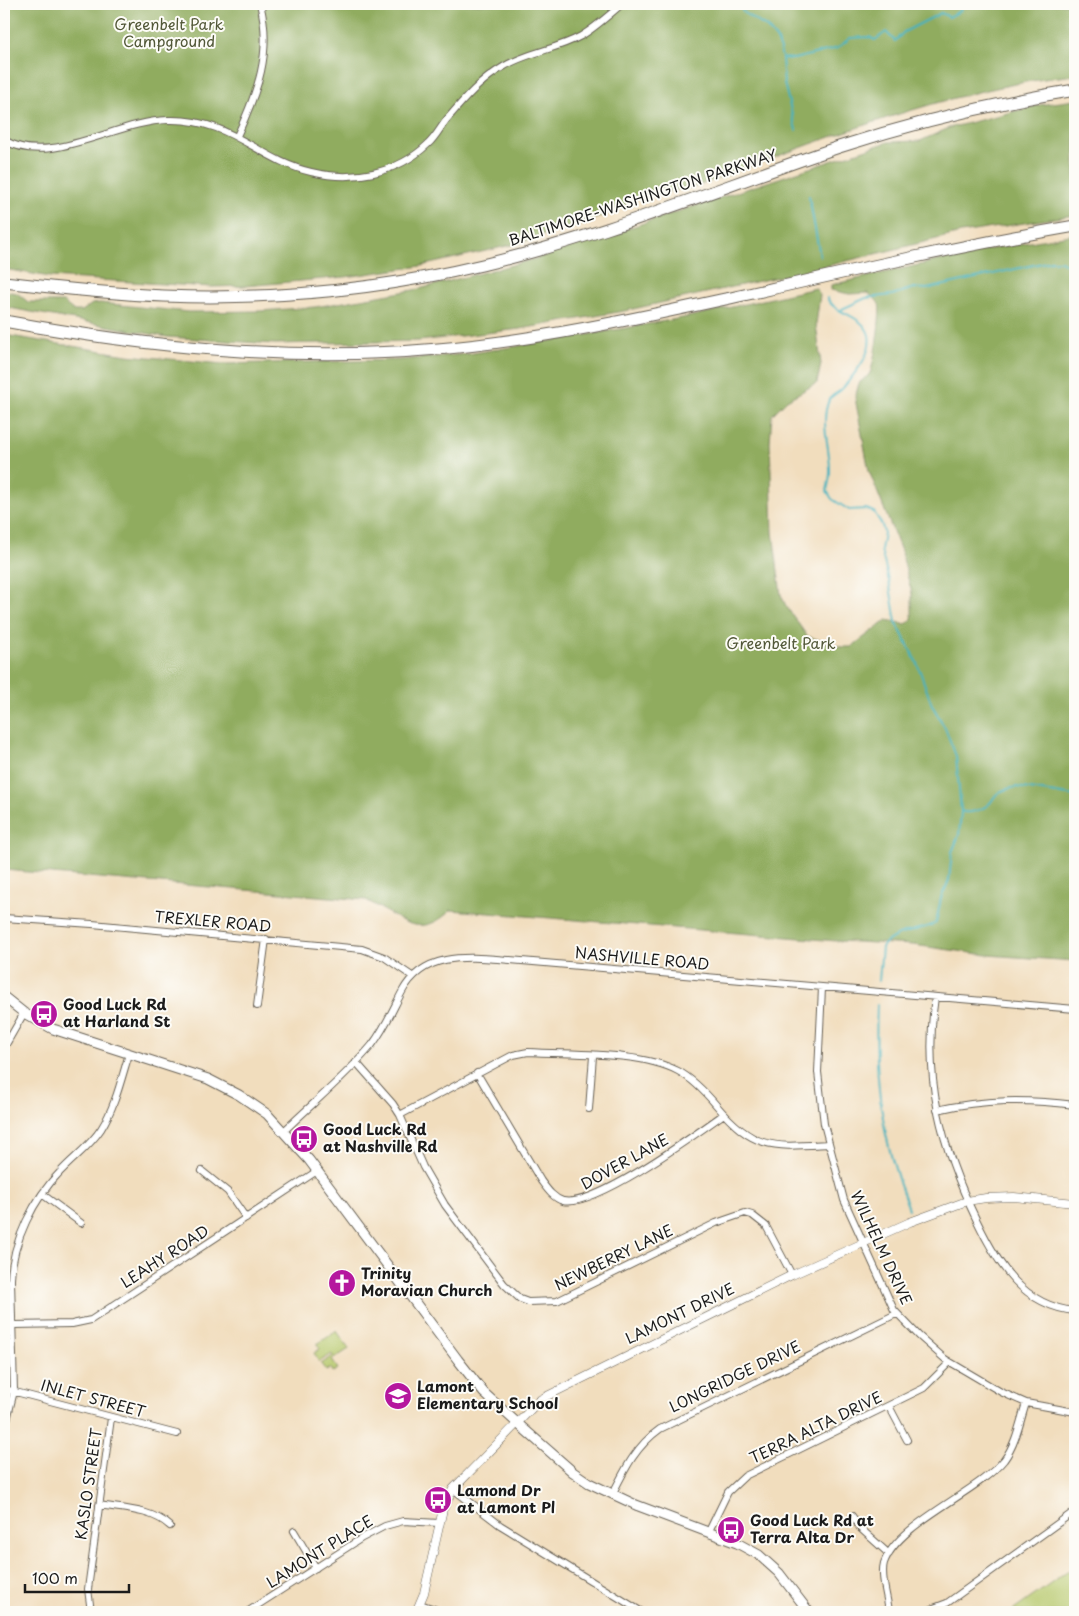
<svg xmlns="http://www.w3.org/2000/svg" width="1079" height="1616" viewBox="0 0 1079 1616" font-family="'Playpen Sans',sans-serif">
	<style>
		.green { fill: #b6c86b; stroke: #697244 }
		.forest { fill: #90ac5f; stroke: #56643e }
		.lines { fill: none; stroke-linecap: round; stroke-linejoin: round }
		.stream { stroke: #43b2be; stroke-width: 2 }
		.minor-casing { stroke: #676054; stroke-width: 8 }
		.tertiary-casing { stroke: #676054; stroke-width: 9 }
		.secondary-casing { stroke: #676054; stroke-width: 11 }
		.motorway-casing { stroke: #676054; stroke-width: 13 }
		.minor { stroke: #fff; stroke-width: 6 }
		.tertiary { stroke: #fff; stroke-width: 8 }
		.secondary { stroke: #fff; stroke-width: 9 }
		.motorway { stroke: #fff; stroke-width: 11 }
		.labels { text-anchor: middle; stroke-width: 4; stroke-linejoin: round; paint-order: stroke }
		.park-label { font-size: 15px; fill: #525838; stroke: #fdfcf7 }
		.street-label { font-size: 15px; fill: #1c1c1c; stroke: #fdfcf7 }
		.poi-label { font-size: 15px; font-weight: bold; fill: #1c1c1c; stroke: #fdfcf7; text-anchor: start }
	</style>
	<rect width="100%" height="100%" fill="#fdfcf7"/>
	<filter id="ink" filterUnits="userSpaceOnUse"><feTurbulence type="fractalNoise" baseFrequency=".02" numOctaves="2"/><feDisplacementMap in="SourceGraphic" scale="10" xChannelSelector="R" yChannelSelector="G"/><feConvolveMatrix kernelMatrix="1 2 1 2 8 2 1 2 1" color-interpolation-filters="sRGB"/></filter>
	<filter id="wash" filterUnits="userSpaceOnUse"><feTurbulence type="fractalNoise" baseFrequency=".0096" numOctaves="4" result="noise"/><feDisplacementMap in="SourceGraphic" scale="20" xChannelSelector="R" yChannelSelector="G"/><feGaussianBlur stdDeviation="1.12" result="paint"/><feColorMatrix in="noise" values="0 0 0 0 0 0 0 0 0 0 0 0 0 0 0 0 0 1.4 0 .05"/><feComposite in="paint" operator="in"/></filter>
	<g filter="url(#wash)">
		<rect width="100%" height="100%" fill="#f1ddbd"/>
		<!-- green -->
		<path class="green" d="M337,1331L349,1349L332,1360L338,1369L333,1372L331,1368L326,1371L321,1364L333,1356L332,1354L319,1362L314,1353L320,1349L317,1344Z
			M1075,1566V1612H1011L1070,1570Z"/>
		<!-- forest -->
		<path class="forest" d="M4,4H1075V75C949,88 814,143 695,187L658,193L645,190L632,202L586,223L564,228L520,243L421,266L345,277L245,286L212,287L50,277L4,269Z
			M1075,100V215L961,233L814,269L624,311L520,329L419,341L275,344L167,337L4,307V291L17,293L28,302H63L74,311H82L92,304L100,303L189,312L260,311L315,307L419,289L535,259L888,142L920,141L949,128L1039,105Z
			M1075,234V961L987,955L913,945L837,941L451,910C418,942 399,917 366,900L4,870V335L127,355L223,364L400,360L467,354L575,337L688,317L816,288L820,295L816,324L821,364L817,383L787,400L772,415L770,442L773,532L781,595L786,606L807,636L841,647H851L887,620L906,624L912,620V594L901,551L869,471L855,398L859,383C862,380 868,377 870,373C874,365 882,310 879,304C877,300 872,296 868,293L849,294L831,290V285L980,251Z"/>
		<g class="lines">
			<!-- stream -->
			<path class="stream" d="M738,4L744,13L766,27L778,41L782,58L784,83L796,130
				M782,58L794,59L838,48L850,38L869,37L875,40L886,32L895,41L904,32L941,13L949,17L960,11L965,4
				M809,196L820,256
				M827,298C835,315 863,314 869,335C873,354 854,374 843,388C839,393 832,394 829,400C819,422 831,450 830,472C830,479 828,485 827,491L832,499L849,510L866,509L874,512L882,525L884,533L881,550L889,581L896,622L917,663L932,705L945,728L956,756L961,811C969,815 984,809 990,803C993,800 994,796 998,793C1003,789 1010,788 1016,787L1075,796
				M842,309L866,298L892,295L914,288L927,289L1051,261H1061L1075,269
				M879,981L882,947C895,930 920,932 936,923L941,898L949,880L952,852L959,835L961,812
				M877,1005C874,1079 881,1140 909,1209"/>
		</g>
	</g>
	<g filter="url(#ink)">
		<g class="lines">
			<!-- minor casing -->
			<g class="minor-casing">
				<path id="minor" d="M237,136C257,93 273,52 260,4
					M4,140C50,168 116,121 168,120C231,118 258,160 311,172C352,182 397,174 428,144C436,137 441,126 448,118C465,98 481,80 503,67C527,52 556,50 581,36C595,28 609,15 622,4
					M4,918L92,924L362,949L384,957L412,976
					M822,988L818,1072L824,1124L844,1200L894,1310L919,1336L945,1359L1001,1392L1026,1403L1075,1412
					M935,997C923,1079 941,1147 977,1221C997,1263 1023,1306 1075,1311
					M257,1006L266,939
					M4,1048L24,1013
					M356,1062L393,1104L400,1115L423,1167L445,1205L504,1284L520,1299L528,1302L557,1301L716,1223L745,1213L752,1215L766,1226L792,1275
					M477,1073L541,1181C547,1189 553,1198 563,1201C595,1208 696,1134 724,1114
					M589,1109L593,1056
					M937,1110C984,1099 1027,1099 1075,1105
					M400,1115L513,1055L528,1052C571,1055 640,1051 678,1071C693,1079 706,1093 717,1106C755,1151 774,1147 829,1144
					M285,1130C314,1102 346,1076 372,1045C385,1028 392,1011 402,992C424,950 471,957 510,960L1075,1009
					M202,1171L228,1192L246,1218
					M42,1194L81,1223
					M13,1325L72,1324L91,1320L317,1171
					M4,1389L177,1434
					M889,1406L907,1440
					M4,1432L14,1391L11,1280C12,1242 34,1198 61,1171C74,1157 90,1146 101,1129C115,1107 121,1080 129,1054
					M453,1489L500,1525L642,1612
					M612,1495C625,1469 636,1446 660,1429L896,1314
					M99,1505C122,1509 152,1509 170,1526
					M852,1516L860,1528L889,1554
					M294,1531L316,1568
					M709,1531L728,1492L745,1476L924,1388L950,1362
					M420,1604L443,1612
					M91,1612L88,1589L111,1418
					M247,1612L362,1538L385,1526L403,1521L439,1523
					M889,1612C888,1598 880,1577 884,1563C898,1523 977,1493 1004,1460C1016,1444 1020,1422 1026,1403
					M923,1612L947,1603L1075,1511"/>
			</g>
			<!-- tertiary casing -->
			<g class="tertiary-casing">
				<path id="tertiary" d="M416,1612L424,1593L443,1509L453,1489L541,1399L792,1275L910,1222L967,1201L986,1198L1014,1197L1075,1203"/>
			</g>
			<!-- secondary casing -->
			<g class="secondary-casing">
				<path id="secondary" d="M4,997L24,1013L53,1029L208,1079L239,1095L267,1114L309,1160L458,1360L484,1393L516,1422L573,1472L589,1483L636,1505L737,1543L759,1555L779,1573L809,1612"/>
			</g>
			<!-- motorway casing -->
			<g class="motorway-casing">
				<path id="motorway" d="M4,282C57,288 110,294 164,296C270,300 378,290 482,265C604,236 720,187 839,147C916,122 995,103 1075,90
					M4,321C147,347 292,362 438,349C542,340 643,317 744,295C854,270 964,245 1075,226"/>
			</g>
			<!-- minor -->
			<use href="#minor" class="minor"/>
			<!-- tertiary -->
			<use href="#tertiary" class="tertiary"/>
			<!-- secondary -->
			<use href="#secondary" class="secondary"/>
			<!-- motorway -->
			<use href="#motorway" class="motorway"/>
		</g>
	</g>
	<!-- icons -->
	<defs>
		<g id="bus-disc" transform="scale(1.4375)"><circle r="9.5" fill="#b5179e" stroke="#fdfcf7"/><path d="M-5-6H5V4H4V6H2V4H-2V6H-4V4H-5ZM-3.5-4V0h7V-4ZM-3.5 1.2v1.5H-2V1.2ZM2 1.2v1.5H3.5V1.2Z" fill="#fff"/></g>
		<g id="church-disc" transform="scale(1.4375)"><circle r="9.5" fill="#b5179e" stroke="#fdfcf7"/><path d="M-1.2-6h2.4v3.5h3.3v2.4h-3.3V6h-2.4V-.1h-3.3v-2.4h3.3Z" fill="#fff"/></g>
		<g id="school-disc" transform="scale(1.4375)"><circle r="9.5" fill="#b5179e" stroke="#fdfcf7"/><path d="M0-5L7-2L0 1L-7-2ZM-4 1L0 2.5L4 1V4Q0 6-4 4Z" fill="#fff"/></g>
	</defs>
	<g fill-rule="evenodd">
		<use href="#bus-disc" x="44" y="1014"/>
		<use href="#bus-disc" x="304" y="1139"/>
		<use href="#church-disc" x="342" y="1283"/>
		<use href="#school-disc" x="398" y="1396"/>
		<use href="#bus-disc" x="438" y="1500"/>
		<use href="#bus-disc" x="731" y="1530"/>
	</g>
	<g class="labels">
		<!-- park labels -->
		<g class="park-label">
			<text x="169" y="30">Greenbelt Park<tspan x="169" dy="17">Campground</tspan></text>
			<text x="781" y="649">Greenbelt Park</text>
		</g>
		<!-- street labels -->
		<g class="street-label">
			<text transform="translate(643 198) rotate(-18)" y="5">BALTIMORE-WASHINGTON PARKWAY</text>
			<text transform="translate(213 922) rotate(5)" y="5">TREXLER ROAD</text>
			<text transform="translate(642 959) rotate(5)" y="5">NASHVILLE ROAD</text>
			<text transform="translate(625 1162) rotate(-29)" y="5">DOVER LANE</text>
			<text transform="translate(881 1248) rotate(65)" y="5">WILHELM DRIVE</text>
			<text transform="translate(165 1257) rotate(-33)" y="5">LEAHY ROAD</text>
			<text transform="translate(614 1258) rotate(-26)" y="5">NEWBERRY LANE</text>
			<text transform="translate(680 1314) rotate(-26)" y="5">LAMONT DRIVE</text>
			<text transform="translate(735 1377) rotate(-26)" y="5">LONGRIDGE DRIVE</text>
			<text transform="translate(93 1399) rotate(15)" y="5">INLET STREET</text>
			<text transform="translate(816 1428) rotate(-26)" y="5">TERRA ALTA DRIVE</text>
			<text transform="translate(89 1484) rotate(-82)" y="5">KASLO STREET</text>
			<text transform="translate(320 1552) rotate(-32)" y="5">LAMONT PLACE</text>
		</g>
		<!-- poi labels -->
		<g class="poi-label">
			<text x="63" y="1010">Good Luck Rd<tspan x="63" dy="17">at Harland St</tspan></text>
			<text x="323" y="1135">Good Luck Rd<tspan x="323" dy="17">at Nashville Rd</tspan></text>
			<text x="361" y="1279">Trinity<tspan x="361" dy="17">Moravian Church</tspan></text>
			<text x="417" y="1392">Lamont<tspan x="417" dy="17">Elementary School</tspan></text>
			<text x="457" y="1496">Lamond Dr<tspan x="457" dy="17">at Lamont Pl</tspan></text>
			<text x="750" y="1526">Good Luck Rd at<tspan x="750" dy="17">Terra Alta Dr</tspan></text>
		</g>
	</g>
	<!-- margin -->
	<rect width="1079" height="1616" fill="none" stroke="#fdfcf7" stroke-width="20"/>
	<!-- scale -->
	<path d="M25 1584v8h104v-8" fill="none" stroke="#1c1c1c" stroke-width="2.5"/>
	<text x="32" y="1584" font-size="15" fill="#1c1c1c" stroke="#fdfcf7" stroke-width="4" paint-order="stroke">100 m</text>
</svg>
